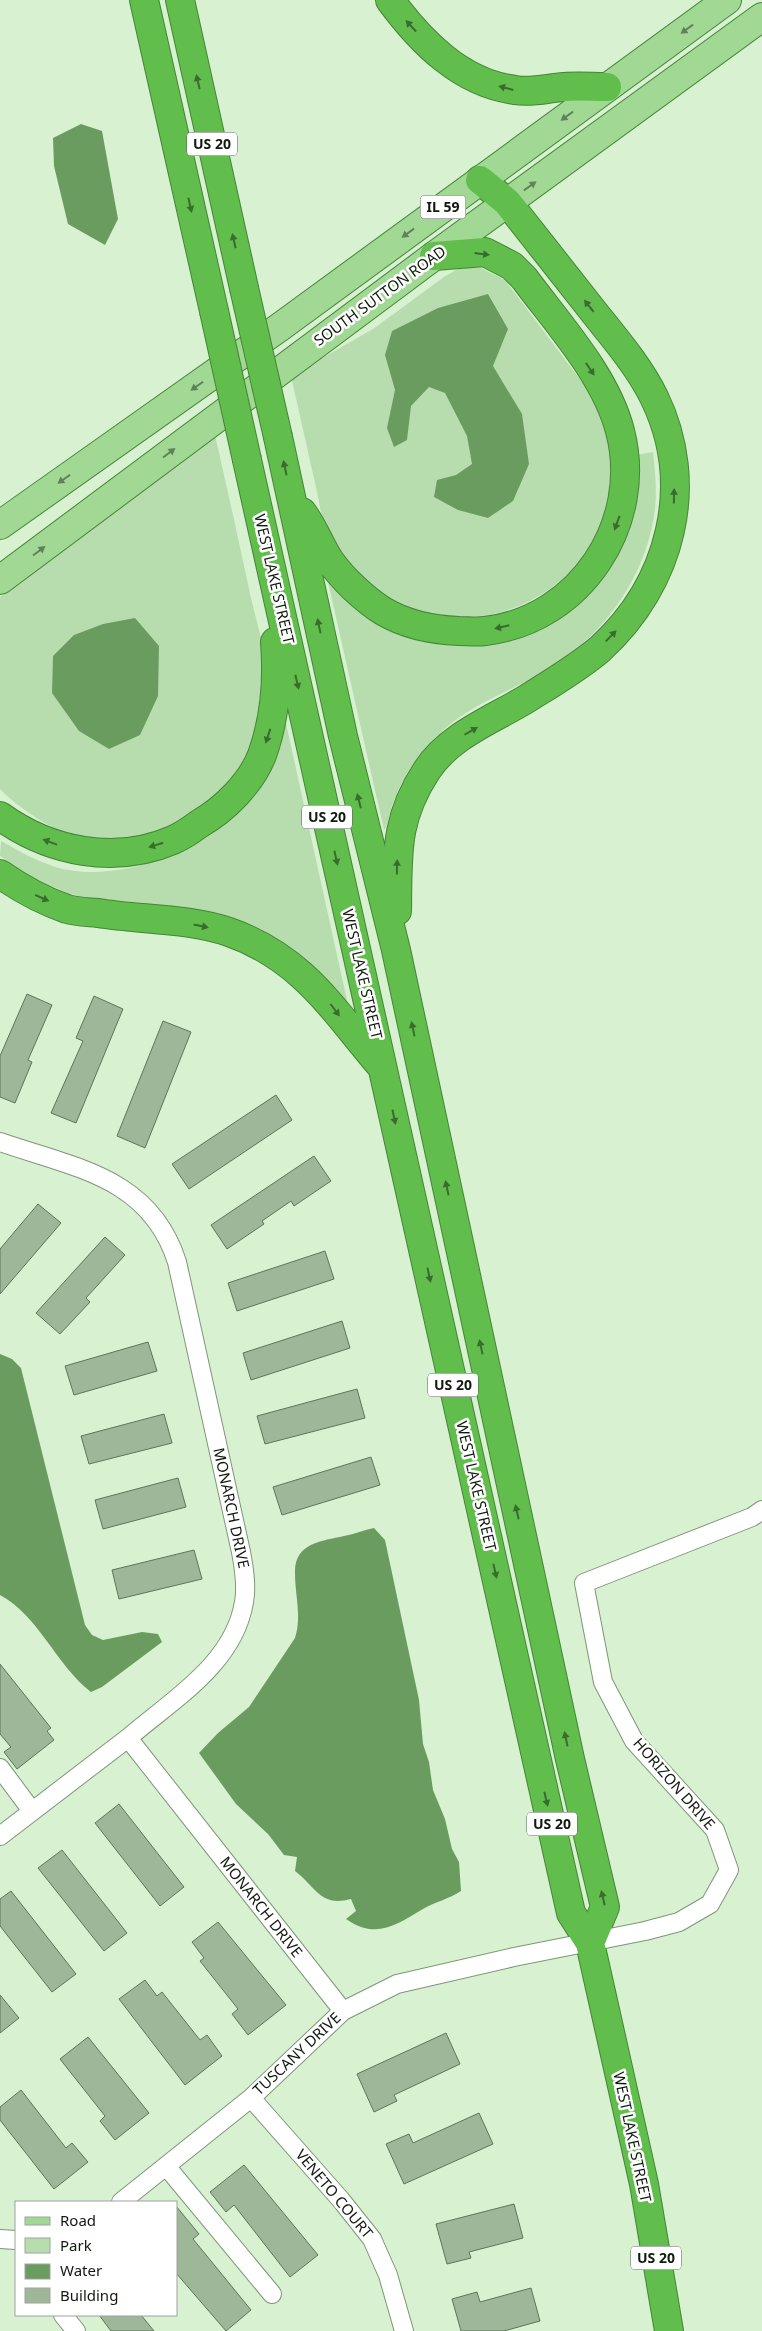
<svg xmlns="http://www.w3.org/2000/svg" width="762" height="2331" viewBox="0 0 762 2331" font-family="'Noto Sans',sans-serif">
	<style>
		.green { fill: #b7ddaf }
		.water { fill: #6a9c5f }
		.building { fill: #9eb799; stroke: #5e7559 }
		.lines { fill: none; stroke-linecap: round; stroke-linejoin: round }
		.street-casing { stroke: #7e9679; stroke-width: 20 }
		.primary-casing { stroke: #458537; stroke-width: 30 }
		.highway-casing { stroke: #458537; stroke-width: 30 }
		.street { stroke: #fff; stroke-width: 18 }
		.primary { stroke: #a0d894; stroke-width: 28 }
		.highway { stroke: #61be4d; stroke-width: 28 }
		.highway-bridge-casing { stroke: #458537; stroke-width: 30; stroke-linecap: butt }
		.highway-bridge { stroke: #61be4d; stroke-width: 28 }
		.oneway { fill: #396c2e }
		.oneway2 { fill: #608258 }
		.labels { text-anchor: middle; stroke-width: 5; stroke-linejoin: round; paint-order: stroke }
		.shield { fill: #fff; stroke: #585f57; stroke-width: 1 }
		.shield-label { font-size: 14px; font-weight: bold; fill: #111a0f }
		.street-label { font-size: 15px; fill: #111a0f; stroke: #fff }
	</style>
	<rect width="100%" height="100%" fill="#d7f1d1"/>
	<!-- green -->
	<path class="green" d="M469,267L481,268L505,280L591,394C688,582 418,713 327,530C320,516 319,498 315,483C307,447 299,412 291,376L373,329L444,277L456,270Z
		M215,435C227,488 239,541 250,594C256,620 266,650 266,676C264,752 216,819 141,836C124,840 105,841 88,839C60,836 19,809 0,789V597Z
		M653,452C655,470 657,490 655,509C647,575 606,633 550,668C512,691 471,703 439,734C418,753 403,777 393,803C390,810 388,826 384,830L326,573L421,637L577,601L637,455Z
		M285,719L348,1005L312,966L302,958L68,893L32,878L0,856L1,841C17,850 33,859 50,865C86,879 134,870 168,856Z"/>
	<!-- water -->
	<path class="water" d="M81,124L102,131L118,219L105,245L68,224L54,166L53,138Z
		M488,294L508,329L493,366L522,414L529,464L513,501L488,518L458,510L434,497L437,480L456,475L472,464L467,436L445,393L429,387L411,406L407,440L394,447L387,428L395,390L385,355L392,331L438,308Z
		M135,618L159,646L158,696L140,735L109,749L79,731L52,693L53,656L74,635L103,624Z
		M0,1354L12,1359L21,1368L85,1625L92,1635L103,1640L142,1632L158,1634L162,1642L102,1687L91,1692C56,1665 39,1616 0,1595Z
		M374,1528L385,1540L419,1700L423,1744L429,1762L433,1790L445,1819L452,1849L459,1862L461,1891C449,1899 435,1902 423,1909C396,1925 376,1940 346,1919L356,1911L351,1899C320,1907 317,1888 295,1871L297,1857L284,1855L268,1834L236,1804L199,1753L218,1733L249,1707L295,1638C302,1616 295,1596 295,1573C294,1543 322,1541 344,1536C355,1534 364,1530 374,1528Z"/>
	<!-- building -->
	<path class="building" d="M27,994L52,1005L28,1060L32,1062L15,1103L0,1097V1056Z
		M94,996L123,1009L76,1123L51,1113L83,1041L76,1038Z
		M163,1021L191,1032L145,1148L117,1136Z
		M276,1095L292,1120L189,1189L172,1164Z
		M314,1156L331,1181L294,1206L291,1201L262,1221L264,1224L227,1249L211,1225Z
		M38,1204L61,1223L0,1294V1249Z
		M105,1237L125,1255L86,1298L90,1302L60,1334L36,1313Z
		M325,1251L334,1279L237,1311L228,1283Z
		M342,1321L350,1348L251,1380L243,1353Z
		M148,1342L157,1371L74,1395L65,1366Z
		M357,1389L365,1418L265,1444L257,1416Z
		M164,1414L172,1443L89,1464L81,1436Z
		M371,1457L380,1485L282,1515L273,1487Z
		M178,1478L186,1507L103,1529L95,1500Z
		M194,1550L202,1579L119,1599L112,1570Z
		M0,1664L51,1728L47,1731L54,1740L17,1769L4,1752L11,1747L0,1734Z
		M119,1804L184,1887L160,1906L95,1823Z
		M62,1850L127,1933L104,1951L38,1868Z
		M11,1891L76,1974L52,1992L0,1926V1899Z
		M218,1922L286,2005L248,2035L232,2014L238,2009L200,1961L204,1958L192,1942Z
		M145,1980L157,1996L162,1992L200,2040L207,2035L222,2056L185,2085L119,1999Z
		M0,1995L19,2018L0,2033Z
		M446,2033L460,2064L394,2095L397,2101L374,2112L357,2074Z
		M88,2037L149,2113L115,2140L100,2121L105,2116L60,2059Z
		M21,2090L66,2148L72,2143L88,2162L54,2189L0,2120V2107Z
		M479,2113L493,2144L404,2184L386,2144L409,2134L413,2143Z
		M244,2165L318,2255L290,2277L234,2205L226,2212L210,2192Z
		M514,2204L523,2238L469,2252L471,2258L447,2264L436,2224Z
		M176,2206L199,2234L193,2239L251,2310L226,2331L176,2273Z
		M531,2288L540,2321L504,2331H461L452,2299L477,2292L480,2302Z
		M99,2315H141L154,2331H111Z"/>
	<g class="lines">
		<!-- street casing -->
		<g class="street-casing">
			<path id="street" d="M0,1142C75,1168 150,1177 177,1262L241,1552C244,1568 247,1586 244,1602C234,1664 172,1700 128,1738L343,2011
				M0,1768L32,1811
				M0,1836L128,1738
				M251,2098L341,2200L372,2239L388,2275L404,2331
				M166,2166L272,2294
				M121,2202L251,2098L343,2011L397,1984L514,1957L645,1931L679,1922L710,1904L729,1870L715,1830L634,1741L603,1682L584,1583L752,1517L762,1510
				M0,2239L16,2240
				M63,2315L76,2331"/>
		</g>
		<!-- primary casing -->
		<g class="primary-casing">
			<path id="primary" d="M0,525L280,327L727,0
				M0,580L434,256L762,17"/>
		</g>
		<!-- highway casing -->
		<g class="highway-casing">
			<path id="highway" d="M144,0L214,311
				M180,0L244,288
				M390,0C421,42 461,83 515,90C532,93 548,88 564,87C578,86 593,87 607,87
				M278,437L343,736L396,950L570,1759L605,1907L590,1943
				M247,460L571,1913L590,1943L644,2184L669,2331
				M302,512C314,528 320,546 330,561C343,579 364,599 383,611C405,624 433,630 459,631C468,631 477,632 485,631C581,620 644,522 620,431C606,376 558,324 524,278L512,266L485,252L434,256
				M0,816C50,852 115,865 173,840C182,836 191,830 199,824C225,809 251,783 262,755C275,719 278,680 275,642
				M0,874C20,888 44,901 67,909C77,912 88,912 98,913C141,920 188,918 229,932C303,958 333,1010 381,1066
				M397,911C398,855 394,820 427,770C450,735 494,719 528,698C552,683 579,667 600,649C671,584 697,485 654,397C639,367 617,341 597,316C571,283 545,250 519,217L507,202L480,180"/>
		</g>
		<!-- street -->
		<use href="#street" class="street"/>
		<!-- primary -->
		<use href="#primary" class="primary"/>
		<!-- highway -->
		<use href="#highway" class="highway"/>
		<!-- highway-bridge casing -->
		<g class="highway-bridge-casing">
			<path id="highway-bridge" d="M244,288L278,437
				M214,311L247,460"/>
		</g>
		<!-- highway-bridge -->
		<use href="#highway-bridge" class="highway-bridge"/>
	</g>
	<!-- one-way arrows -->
	<defs><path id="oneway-solid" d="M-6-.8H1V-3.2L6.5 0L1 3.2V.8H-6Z" transform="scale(1.25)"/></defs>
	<g class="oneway">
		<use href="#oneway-solid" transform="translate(411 26) rotate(-133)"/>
		<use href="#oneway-solid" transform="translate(198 82) rotate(-103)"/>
		<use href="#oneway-solid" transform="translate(506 88) rotate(-165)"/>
		<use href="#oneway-solid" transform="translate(190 205) rotate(77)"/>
		<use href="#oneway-solid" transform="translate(234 241) rotate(-103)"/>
		<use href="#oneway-solid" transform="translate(482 254) rotate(7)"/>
		<use href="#oneway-solid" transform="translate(589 306) rotate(-128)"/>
		<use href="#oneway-solid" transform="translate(590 369) rotate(56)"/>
		<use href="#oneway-solid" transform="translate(285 468) rotate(-102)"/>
		<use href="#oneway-solid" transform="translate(674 496) rotate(-89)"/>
		<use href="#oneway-solid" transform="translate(617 523) rotate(110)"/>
		<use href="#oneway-solid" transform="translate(319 626) rotate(-102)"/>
		<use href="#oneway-solid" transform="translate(502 627) rotate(167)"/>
		<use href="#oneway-solid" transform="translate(611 636) rotate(-46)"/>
		<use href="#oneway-solid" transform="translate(297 682) rotate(77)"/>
		<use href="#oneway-solid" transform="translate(471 731) rotate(-30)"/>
		<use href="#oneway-solid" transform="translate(268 736) rotate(108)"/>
		<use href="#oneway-solid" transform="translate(359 801) rotate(-104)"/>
		<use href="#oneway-solid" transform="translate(50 842) rotate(-160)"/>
		<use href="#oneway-solid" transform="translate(156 845) rotate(163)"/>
		<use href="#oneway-solid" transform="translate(336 858) rotate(77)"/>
		<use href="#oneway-solid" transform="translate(397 867) rotate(-89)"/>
		<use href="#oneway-solid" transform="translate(42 898) rotate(24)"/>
		<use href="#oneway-solid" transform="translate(201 926) rotate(12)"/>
		<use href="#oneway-solid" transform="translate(335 1010) rotate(53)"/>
		<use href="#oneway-solid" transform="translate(413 1029) rotate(-102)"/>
		<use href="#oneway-solid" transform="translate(394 1117) rotate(78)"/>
		<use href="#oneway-solid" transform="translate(447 1188) rotate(-102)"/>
		<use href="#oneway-solid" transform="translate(429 1275) rotate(78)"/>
		<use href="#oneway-solid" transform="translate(481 1347) rotate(-102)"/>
		<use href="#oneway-solid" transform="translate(517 1512) rotate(-103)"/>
		<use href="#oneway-solid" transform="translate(495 1571) rotate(77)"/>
		<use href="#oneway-solid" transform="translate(566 1739) rotate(-102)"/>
		<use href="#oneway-solid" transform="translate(546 1799) rotate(77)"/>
		<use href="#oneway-solid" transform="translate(603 1898) rotate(-103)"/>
	</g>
	<g class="oneway2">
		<use href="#oneway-solid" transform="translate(687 29) rotate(144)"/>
		<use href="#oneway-solid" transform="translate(567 116) rotate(144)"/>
		<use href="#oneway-solid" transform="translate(530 186) rotate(-36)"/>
		<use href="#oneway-solid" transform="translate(408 233) rotate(144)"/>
		<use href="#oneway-solid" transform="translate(197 386) rotate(145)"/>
		<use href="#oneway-solid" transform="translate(169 453) rotate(-37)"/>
		<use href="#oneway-solid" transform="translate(64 479) rotate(145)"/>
		<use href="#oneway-solid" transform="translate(39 551) rotate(-37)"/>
	</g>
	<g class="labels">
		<!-- shield labels -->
		<g class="shield">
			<rect x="187" y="132.5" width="50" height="23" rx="4"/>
			<rect x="420.5" y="195.5" width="45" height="23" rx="4"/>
			<rect x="302" y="805.5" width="50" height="23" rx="4"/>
			<rect x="428" y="1373.5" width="50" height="23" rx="4"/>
			<rect x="527" y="1812.5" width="50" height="23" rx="4"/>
			<rect x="631" y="2246.5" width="50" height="23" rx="4"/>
		</g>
		<g class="shield-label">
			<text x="212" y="149">US 20</text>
			<text x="443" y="212">IL 59</text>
			<text x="327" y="822">US 20</text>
			<text x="453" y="1390">US 20</text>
			<text x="552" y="1829">US 20</text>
			<text x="656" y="2263">US 20</text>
		</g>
		<!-- street labels -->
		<g class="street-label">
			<text transform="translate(380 296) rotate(-36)" y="5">SOUTH SUTTON ROAD</text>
			<text transform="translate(274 579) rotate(77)" y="5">WEST LAKE STREET</text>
			<text transform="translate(362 974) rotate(77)" y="5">WEST LAKE STREET</text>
			<text transform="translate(476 1486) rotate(77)" y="5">WEST LAKE STREET</text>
			<text transform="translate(231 1508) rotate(78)" y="5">MONARCH DRIVE</text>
			<text transform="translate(674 1784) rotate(49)" y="5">HORIZON DRIVE</text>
			<text transform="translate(261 1907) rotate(52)" y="5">MONARCH DRIVE</text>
			<text transform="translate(297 2054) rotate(-43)" y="5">TUSCANY DRIVE</text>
			<text transform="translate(632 2137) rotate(78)" y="5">WEST LAKE STREET</text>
			<text transform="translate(334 2194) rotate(50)" y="5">VENETO COURT</text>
		</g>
	</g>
	<!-- legend -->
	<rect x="15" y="2201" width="162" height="115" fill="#ffffff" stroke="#a0a39f"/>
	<rect x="25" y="2217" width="25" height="8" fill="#a0d894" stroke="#a0a39f"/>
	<text x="60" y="2226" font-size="15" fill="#111a0f">Road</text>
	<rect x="25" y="2238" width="25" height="15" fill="#b7ddaf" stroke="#a0a39f"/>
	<text x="60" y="2251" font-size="15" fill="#111a0f">Park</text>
	<rect x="25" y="2264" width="25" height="15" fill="#6a9c5f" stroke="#a0a39f"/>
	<text x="60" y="2276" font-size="15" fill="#111a0f">Water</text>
	<rect x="25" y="2288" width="25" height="15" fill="#9eb799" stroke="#a0a39f"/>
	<text x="60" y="2301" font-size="15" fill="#111a0f">Building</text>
</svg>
